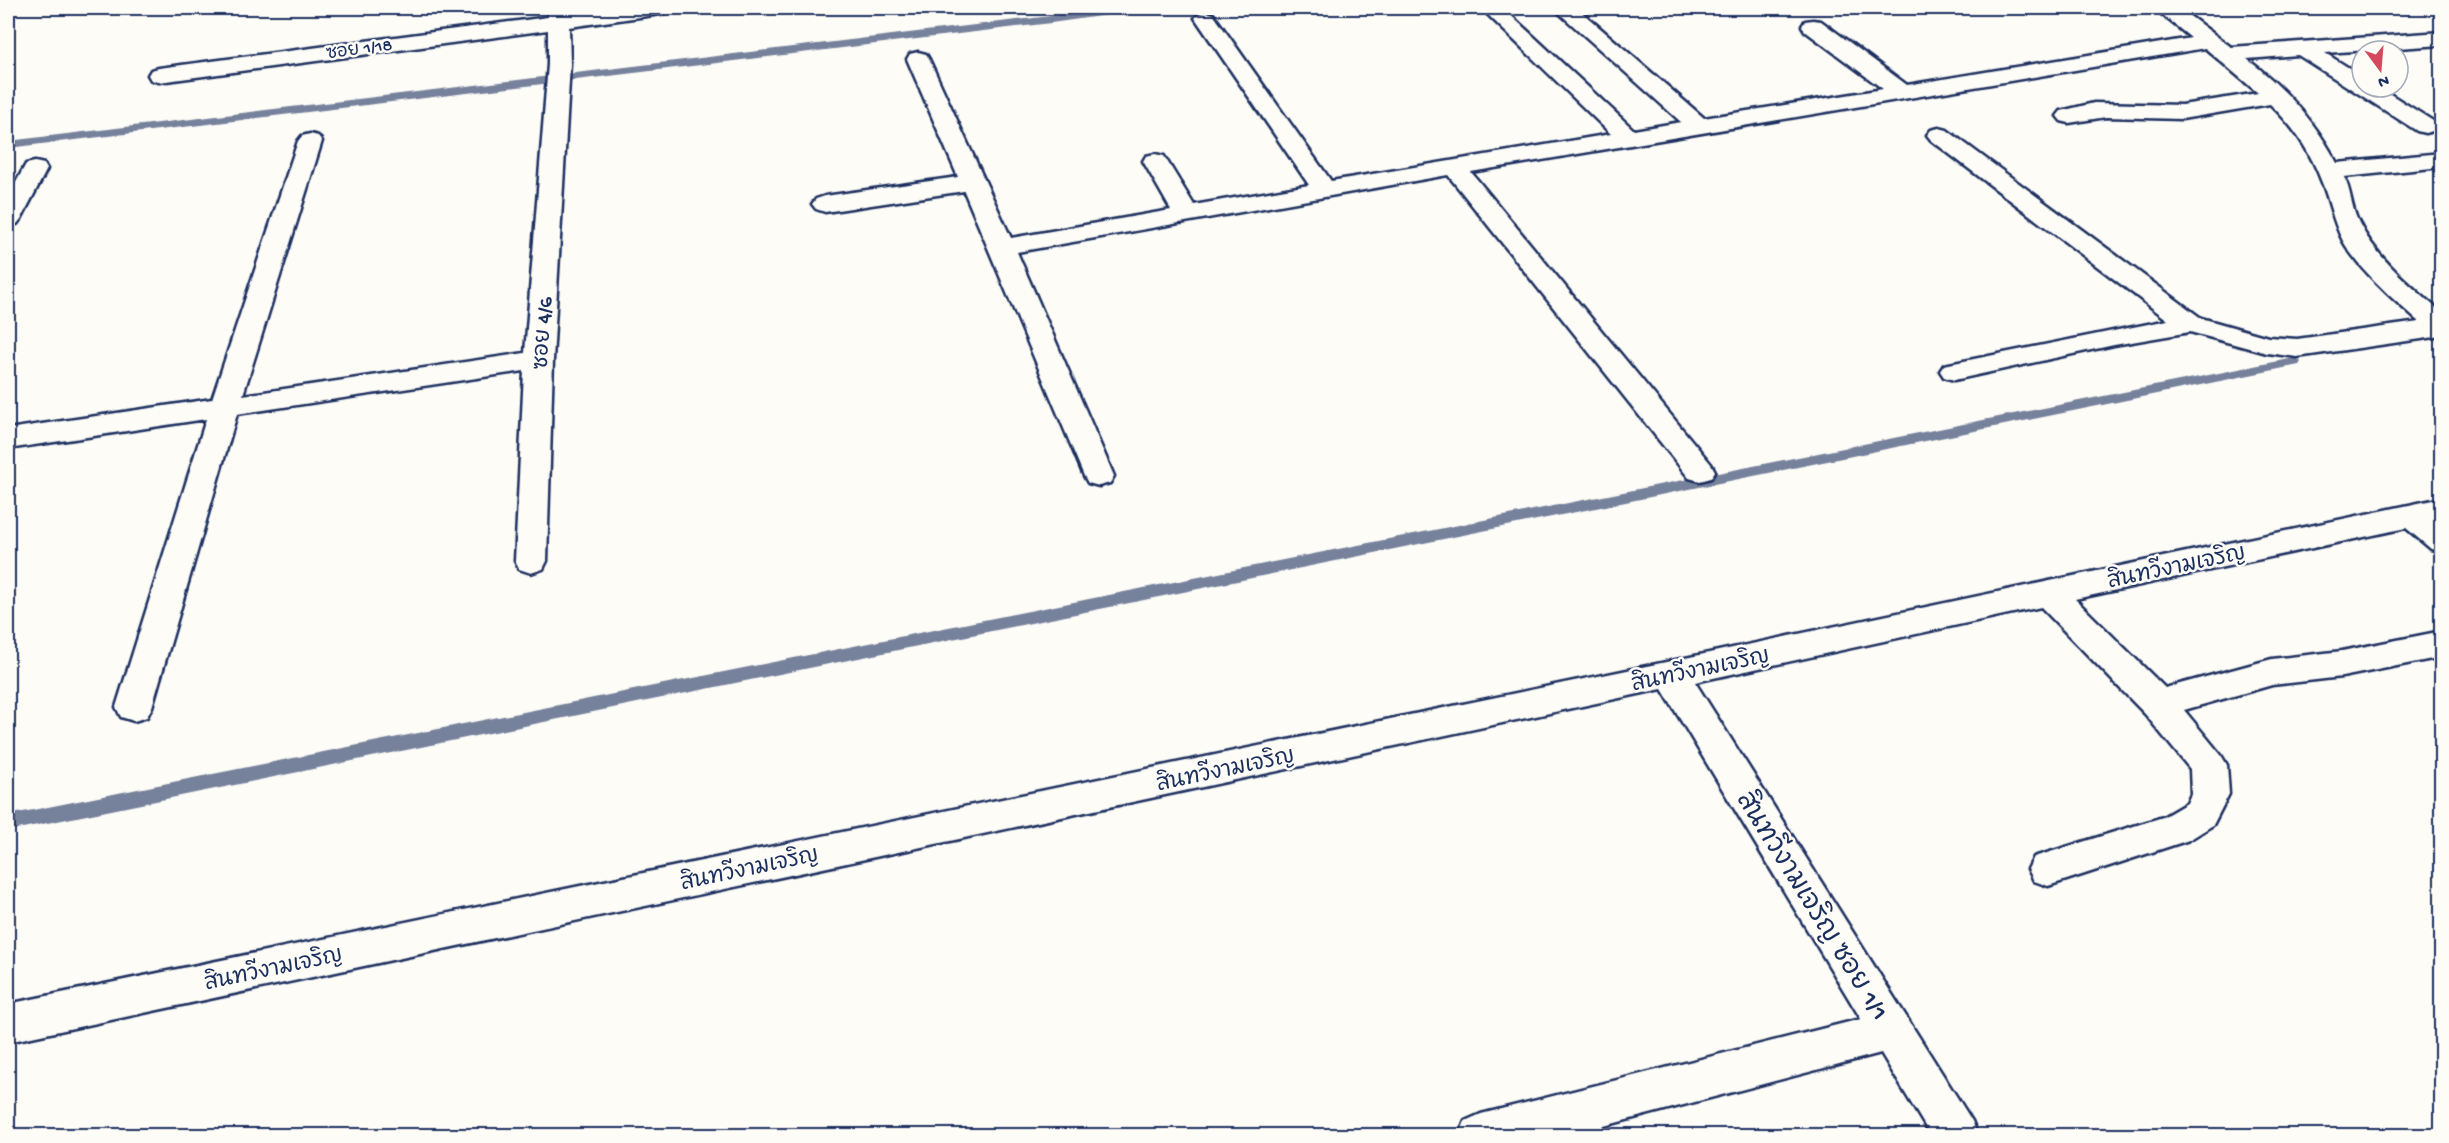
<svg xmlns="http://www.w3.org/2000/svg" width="2449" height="1143" viewBox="0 0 2449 1143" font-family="'Gochi Hand','Playpen Sans Thai',sans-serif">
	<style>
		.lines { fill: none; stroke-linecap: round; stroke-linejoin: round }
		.stream { fill: #76819c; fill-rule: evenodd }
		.minor-casing { stroke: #1b2f5e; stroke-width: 5 }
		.minor { fill: #fdfcf7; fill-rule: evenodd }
		.labels { text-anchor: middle; stroke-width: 5; stroke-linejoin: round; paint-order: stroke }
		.far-street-label { font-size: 18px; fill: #1b2f5e; stroke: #fdfcf7 }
		.street-label { font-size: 22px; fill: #1b2f5e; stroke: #fdfcf7 }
		.near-street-label { font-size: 27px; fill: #1b2f5e; stroke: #fdfcf7 }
	</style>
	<rect width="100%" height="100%" fill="#fdfcf7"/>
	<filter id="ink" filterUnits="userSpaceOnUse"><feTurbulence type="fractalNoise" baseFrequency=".0167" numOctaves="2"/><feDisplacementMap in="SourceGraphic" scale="12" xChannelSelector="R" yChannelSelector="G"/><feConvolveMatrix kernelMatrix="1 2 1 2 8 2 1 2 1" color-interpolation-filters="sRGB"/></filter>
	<g filter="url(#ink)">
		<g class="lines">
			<!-- stream -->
			<path class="stream" d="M1117,8H1141L1136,11L1051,23L8,148V141Z
				M2294,358L2299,359L2301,362L2299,365L8,831V815Z"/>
			<!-- minor casing -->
			<g class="minor-casing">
				<path id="minor" d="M548,8H568L569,14L617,8H671L668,12L661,14L569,27L570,64L553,360L547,561L543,569L531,573L519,569L515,561L524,371L237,414L152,707L147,717L134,721L121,717L116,707L206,419L8,449V429L212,399L298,141L302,136L310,134L318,136L322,141L243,395L525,353L548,64V30L159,82L151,80L148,75L151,70L159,68L548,17Z
					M1481,8H1503L1634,130L1681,122L1558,12L1555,8H1577L1704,118L1883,89L1805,31L1802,26L1805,21L1813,20L1821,21L1907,85L2191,38L2159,12L2156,8H2179L2231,47L2442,32V45L2325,53L2362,76V87H2379L2433,121L2437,126L2433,131L2425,133L2417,131L2298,55L2247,59C2285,88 2315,121 2337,163L2442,153V167L2344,177C2351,190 2351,207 2358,221C2376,258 2411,286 2442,313V336L2297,357L2267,353L2190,332L2114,345L1954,380L1944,377L1940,371L1944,365L2168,320L1931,140L1927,135L1931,130L1939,128L1947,130L2201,318L2268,337L2297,339L2419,322C2395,301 2359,269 2343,241C2332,220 2330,201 2321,180C2310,151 2293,126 2270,104L2182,119L2106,117L2069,123L2061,121L2057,116L2061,111L2094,103L2182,105L2258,93L2205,48L1471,172L1711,464L1715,471L1711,478L1700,481L1689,478L1448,175L1017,252L1114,476L1110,483L1099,486L1088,483L1084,476L964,191L825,212L816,209L812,204L816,199L825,196L958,177L907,59L910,54L918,52L926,54L929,59L1011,238L1171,210L1143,161L1146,156L1155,154L1164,156L1194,205L1309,185L1195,18L1199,14L1206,12L1213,14L1331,181L1611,134Z
					M35,162L44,164L47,169L21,219L17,224L8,227V197L26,164Z
					M2442,498V520H2439L2442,523V552L2431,549L2406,528L2075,599L2165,688L2272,659L2342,651L2442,631V657L2342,677L2272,685L2184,710L2221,755L2227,765L2229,794L2213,825L2189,840L2048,886L2034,881L2028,869L2034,857L2163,817L2187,803L2191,794L2190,769L2145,714L2041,607L1695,682L1972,1121L1978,1136H1931L1881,1053L1566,1136H1459L1465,1121L1481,1114L1861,1019L1662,689L8,1042V1004L1671,661Z"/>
			</g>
			<!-- minor -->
			<use href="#minor" class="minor"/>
		</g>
	</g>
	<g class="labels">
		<!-- far-street labels -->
		<g class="far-street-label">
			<text transform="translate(359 48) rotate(-8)" y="6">ซอย 1/18</text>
		</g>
		<!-- street labels -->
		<g class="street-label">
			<text transform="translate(541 333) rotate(-86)" y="8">ซอย 4/6</text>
			<text transform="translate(2176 565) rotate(-12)" y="8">สินทวีงามเจริญ</text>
			<text transform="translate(1700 668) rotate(-12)" y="8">สินทวีงามเจริญ</text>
			<text transform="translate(1225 768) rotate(-12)" y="8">สินทวีงามเจริญ</text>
			<text transform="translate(749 867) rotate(-12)" y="8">สินทวีงามเจริญ</text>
			<text transform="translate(273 967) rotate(-12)" y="8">สินทวีงามเจริญ</text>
		</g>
		<!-- near-street labels -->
		<g class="near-street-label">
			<text transform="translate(1814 905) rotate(58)" y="9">สินทวีงามเจริญ ซอย 1/1</text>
		</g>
	</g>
	<!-- margin -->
	<rect width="2449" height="1143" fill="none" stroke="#fdfcf7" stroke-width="30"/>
	<rect x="15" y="15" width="2419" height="1113" fill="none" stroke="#1b2f5e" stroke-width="2" filter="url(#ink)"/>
	<!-- north arrow -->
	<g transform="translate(2380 69) rotate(164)"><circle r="28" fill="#fdfcf7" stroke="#a3aaba" stroke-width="1.5"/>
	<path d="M0-4.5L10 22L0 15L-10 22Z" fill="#d1495b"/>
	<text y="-9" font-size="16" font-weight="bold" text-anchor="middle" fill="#1b2f5e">N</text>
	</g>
</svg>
